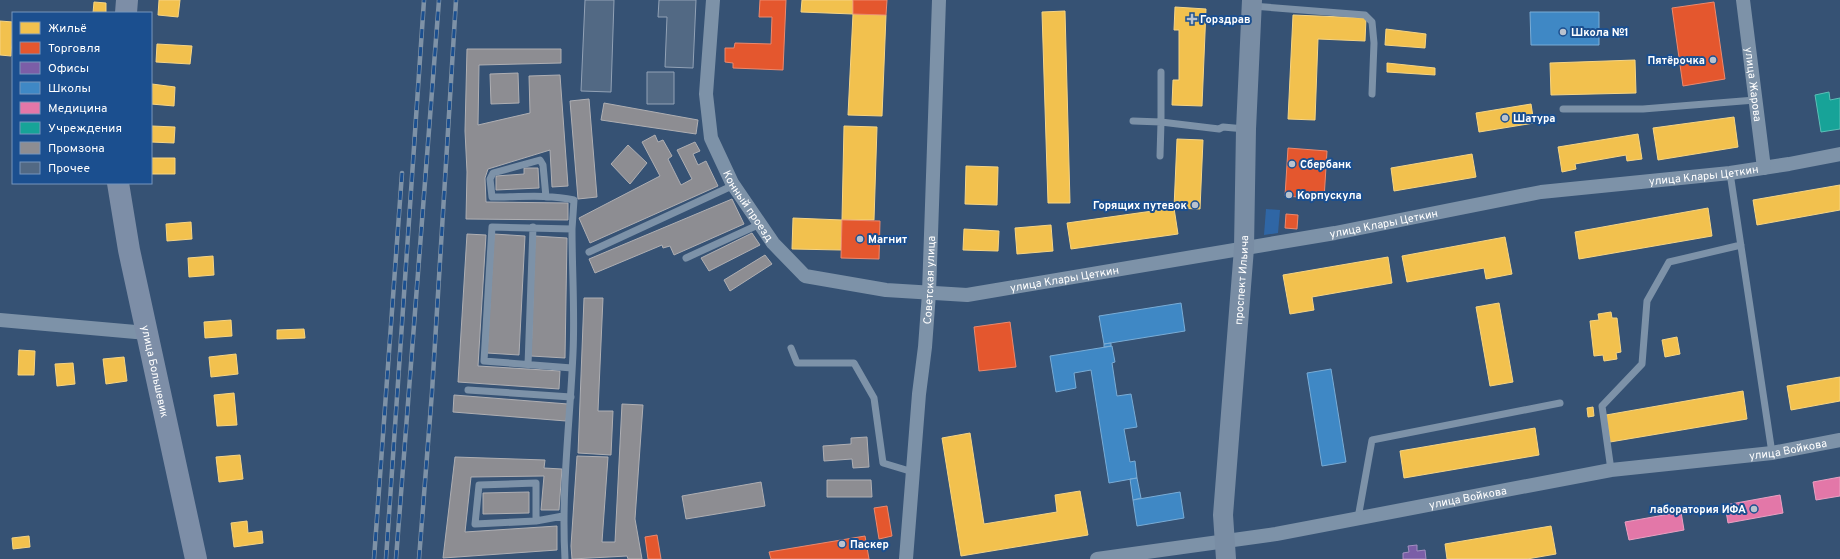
<svg xmlns="http://www.w3.org/2000/svg" width="1840" height="559" viewBox="0 0 1840 559" font-family="Overpass,sans-serif">
	<style>
		.green { fill: #2f66a5 }
		.homes { fill: #f2c14e; stroke: #f6d483 }
		.shops { fill: #e4572e; stroke: #ec896d }
		.offices { fill: #7b5ea7; stroke: #a38ec1 }
		.schools { fill: #3f88c5; stroke: #79acd6 }
		.health { fill: #e377a8; stroke: #eba0c2 }
		.public { fill: #17a398; stroke: #5dbfb7 }
		.industry { fill: #8d8d92; stroke: #afafb3 }
		.building { fill: #526984; stroke: #92a2b6 }
		.lines { fill: none; stroke-linecap: round; stroke-linejoin: round }
		.lane { stroke: #7d92a8; stroke-width: 7 }
		.street { stroke: #7d92a8; stroke-width: 14 }
		.secondary { stroke: #798da4; stroke-width: 20 }
		.primary { stroke: #7d8ea7; stroke-width: 22 }
		.rail-casing { stroke: #7e92a7; stroke-width: 4.5 }
		.rail { stroke: #1b4f8f; stroke-width: 3; stroke-dasharray: 9; stroke-linecap: butt }
		.poi-dot { fill: #b9c2ce; stroke: #1b4f8f; stroke-width: 1.5 }
		.labels { text-anchor: middle; stroke-width: 4; stroke-linejoin: round; paint-order: stroke }
		.poi-label { font-size: 11px; font-weight: bold; fill: #fff; stroke: #1b4f8f; text-anchor: start }
		.street-label { font-size: 11px; fill: #fff; stroke: #1b4f8f }
	</style>
	<rect width="100%" height="100%" fill="#365274"/>
	<!-- green -->
	<path class="green" d="M1266,209L1280,210L1278,233L1264,235Z"/>
	<!-- homes -->
	<path class="homes" d="M159,0H180L178,17L158,15Z
		M802,0H853V14L801,12Z
		M94,2L106,3V13H93Z
		M1175,7L1206,9L1202,106L1172,105L1173,80H1179V30H1174Z
		M1065,11L1070,203H1048L1042,12Z
		M853,14L886,15L882,116L848,115Z
		M1293,15L1366,18L1365,41L1318,39L1315,120L1288,119Z
		M0,21L13,22L11,56L0,55Z
		M1386,29L1426,34L1425,48L1385,45Z
		M157,44L192,46L190,64L156,62Z
		M1635,60L1636,93L1551,95L1550,63Z
		M1387,63L1435,68V75L1387,72Z
		M152,84L175,87L174,106L151,104Z
		M1531,104L1534,123L1479,132L1476,113Z
		M1734,117L1738,147L1658,160L1653,128Z
		M152,126L175,127L174,143L151,142Z
		M844,126L877,127L874,220H842Z
		M1638,134L1642,159L1627,161L1626,155L1575,164L1576,169L1562,172L1558,147Z
		M1177,139L1203,140L1200,209L1174,208Z
		M1472,154L1476,177L1394,191L1391,168Z
		M151,158H175V174H151Z
		M966,166L998,167L997,205L965,204Z
		M1840,185V210L1757,225L1753,200Z
		M1174,208L1178,234L1071,249L1067,223Z
		M1708,208L1712,236L1579,259L1575,232Z
		M793,218L842,220L841,250L792,249Z
		M191,222L192,239L167,241L166,224Z
		M1051,225L1053,251L1017,254L1015,228Z
		M964,229L999,231L998,251L963,250Z
		M1505,237L1512,274L1486,279L1484,268L1407,282L1402,256Z
		M213,256L214,275L189,277L188,258Z
		M1388,257L1392,283L1312,297L1314,310L1290,314L1283,275Z
		M1499,303L1513,382L1490,386L1476,307Z
		M1611,312L1612,318H1617L1621,352L1616,353L1617,359L1604,361L1603,355L1594,356L1590,321L1599,320L1598,314Z
		M231,320L232,336L205,338L204,322Z
		M304,329L305,338L277,339V330Z
		M1677,337L1680,354L1665,357L1662,340Z
		M19,350L35,351L34,375H18Z
		M236,354L238,374L211,377L209,357Z
		M124,357L127,381L106,384L103,359Z
		M73,363L75,384L57,386L55,364Z
		M1840,377V401L1791,410L1787,386Z
		M1743,391L1747,419L1610,442L1606,415Z
		M234,393L237,425L217,426L214,395Z
		M1593,407L1594,416L1588,417L1587,408Z
		M1535,428L1539,455L1404,478L1400,451Z
		M970,433L984,524L1057,512L1055,495L1080,491L1088,535L961,556L942,438Z
		M240,455L243,479L219,482L216,457Z
		M247,521L248,533L262,531L263,543L234,547L231,523Z
		M1551,526L1556,554L1527,559H1447L1445,544Z
		M29,536L30,547L13,549L12,538Z"/>
	<!-- shops -->
	<path class="shops" d="M760,0H786L783,70L733,68V63L725,62V48H734L735,43L771,44L772,17H759Z
		M853,0H887L886,15L853,14Z
		M1714,2L1725,79L1683,86L1672,8Z
		M1288,148L1327,151L1324,199L1285,196Z
		M1286,214L1298,215L1297,229L1285,228Z
		M842,220L880,221L879,259L841,258Z
		M1010,322L1016,367L979,371L974,327Z
		M887,506L892,536L879,539L874,508Z
		M657,535L661,559H648L645,537Z
		M865,536L869,559H771L769,552Z"/>
	<!-- offices -->
	<path class="offices" d="M1417,545V551L1425,550L1426,559H1403V553L1409,552L1408,546Z"/>
	<!-- schools -->
	<path class="schools" d="M1530,12H1599V45H1531Z
		M1181,303L1185,331L1104,344L1099,316Z
		M1111,343V346L1104,347V344Z
		M1112,346L1115,362L1112,363L1117,396L1131,394L1137,427L1124,429L1130,462L1135,461L1137,478L1109,483L1091,370L1074,373L1076,388L1056,392L1050,356Z
		M1331,369L1346,462L1322,466L1307,373Z
		M1137,478L1141,498L1133,500L1130,479Z
		M1180,492L1184,518L1137,526L1133,500Z"/>
	<!-- health -->
	<path class="health" d="M1840,477V496L1816,500L1813,482Z
		M1780,495L1783,513L1728,523L1725,505Z
		M1681,512L1684,530L1629,540L1625,522Z"/>
	<!-- public -->
	<path class="public" d="M1829,92L1830,100L1840,98V129L1821,132L1815,95Z"/>
	<!-- industry -->
	<path class="industry" d="M467,49H561V63L479,65L478,125L530,113L529,76L560,75L568,186L552,187L550,150L488,169L485,178L486,202L568,203V220L466,219L467,172L465,131Z
		M518,73L519,103L491,104L490,74Z
		M589,99L597,197L578,199L570,101Z
		M604,103L698,120L696,134L601,120Z
		M655,135L658,142L663,140L672,156L668,159L681,185L692,179L677,150L695,142L700,151L693,154L698,165L706,161L718,186L590,243L579,218L660,176L642,142Z
		M628,145L647,163L630,184L611,164Z
		M524,168H538L539,188L496,190V176L524,174Z
		M732,199L744,224L674,255L670,246L663,248L662,245L595,273L589,259Z
		M752,233L760,245L709,271L701,258Z
		M467,234L486,235L478,366L560,371L559,389L458,382Z
		M494,234L525,236L519,355L487,353Z
		M535,236L567,238L565,358L531,356Z
		M765,255L772,264L730,291L724,280Z
		M584,298H603L598,411H613L611,455L578,453Z
		M454,395L568,404L566,421L453,412Z
		M622,404L643,405L635,519L642,559H628L627,556L572,559L571,546L577,456L608,457L602,542H615Z
		M867,437L869,467L853,468L852,459L824,461L823,446L851,444V438Z
		M455,457L545,460L544,468L562,469L559,510H541L544,476L471,477L465,532L557,526V550L443,558Z
		M827,480H871L872,497H827Z
		M761,482L765,506L686,519L682,496Z
		M529,492V513L483,514V493Z"/>
	<!-- building -->
	<path class="building" d="M585,0H614L611,92L581,91Z
		M659,0H696L693,68L665,67L667,17H658Z
		M647,72H674V104H647Z"/>
	<g class="lines">
		<!-- lane -->
		<path class="lane" d="M1252,6L1365,15L1372,22L1374,43L1372,94
			M1161,72V122L1219,129L1223,127L1245,129
			M1563,109H1643L1755,100
			M1133,121L1161,122L1160,156
			M1730,173L1772,453
			M546,197L543,165L540,160L493,173L490,179L492,197C519,197 548,194 574,200L572,229
			M589,252L734,185
			M686,258L760,224
			M791,348L797,363H854L874,398L883,463L913,472
			M528,365L533,227
			M468,390L571,397
			M1611,470L1602,406L1642,364L1647,301L1669,262L1741,245
			M1358,518L1372,440L1560,403
			M536,521V483L479,485L475,524L536,521L563,516
			M565,559C561,491 570,422 573,353C575,312 572,270 572,229L492,227L484,361L572,368"/>
		<!-- street -->
		<g class="street">
			<path id="s1" d="M713,0L706,94L711,138L732,183L773,243L805,276L886,290L967,295L1335,233L1541,192L1730,173L1789,164L1840,154"/>
			<path id="s2" d="M1743,0L1764,168"/>
			<path d="M0,320L147,333"/>
			<path id="s3" d="M906,559L919,394L925,347L929,293L939,0"/>
			<path id="s4" d="M1097,559L1276,534L1611,470L1772,453L1840,440"/>
		</g>
		<!-- secondary -->
		<path class="secondary" id="s5" d="M1226,559L1223,515L1244,248L1246,129L1252,0"/>
		<!-- primary -->
		<g class="primary">
			<path d="M126,13L127,0"/>
			<path id="s6" d="M118,183L129,250L196,559"/>
		</g>
		<!-- rail casing -->
		<g class="rail-casing">
			<path id="rail" d="M374,559L402,173
				M386,559L424,0
				M396,559L439,0
				M419,559L432,392L456,0"/>
		</g>
		<!-- rail -->
		<use href="#rail" class="rail"/>
	</g>
	<!-- markers -->
	<g class="poi-dot">
		<path d="M1190 13h4v4h4v4h-4v4h-4v-4h-4v-4h4z"/>
		<circle cx="1563" cy="32" r="4"/>
		<circle cx="1713" cy="60" r="4"/>
		<circle cx="1505" cy="118" r="4"/>
		<circle cx="1292" cy="164" r="4"/>
		<circle cx="1289" cy="195" r="4"/>
		<circle cx="1195" cy="205" r="4"/>
		<circle cx="860" cy="239" r="4"/>
		<circle cx="1754" cy="509" r="4"/>
		<circle cx="842" cy="544" r="4"/>
	</g>
	<g class="labels">
		<!-- poi labels -->
		<g class="poi-label">
			<text x="1200" y="23">Горздрав</text>
			<text x="1571" y="36">Школа №1</text>
			<text x="1705" y="64" text-anchor="end">Пятёрочка</text>
			<text x="1513" y="122">Шатура</text>
			<text x="1300" y="168">Сбербанк</text>
			<text x="1297" y="199">Корпускула</text>
			<text x="1187" y="209" text-anchor="end">Горящих путевок</text>
			<text x="868" y="243">Магнит</text>
			<text x="1746" y="513" text-anchor="end">лаборатория ИФА</text>
			<text x="850" y="548">Паскер</text>
		</g>
		<!-- street labels -->
		<g class="street-label">
			<text dy="4" stroke="none"><textPath href="#s2" startOffset="85">улица Жарова</textPath></text>
			<text dy="4" stroke="none"><textPath href="#s1" startOffset="1217">улица Клары Цеткин</textPath></text>
			<text dy="4" stroke="none"><textPath href="#s1" startOffset="216">Конный проезд</textPath></text>
			<text dy="4" stroke="none"><textPath href="#s1" startOffset="893">улица Клары Цеткин</textPath></text>
			<text dy="4" stroke="none"><textPath href="#s1" startOffset="569">улица Клары Цеткин</textPath></text>
			<text dy="4" stroke="none"><textPath href="#s3" startOffset="280">Советская улица</textPath></text>
			<text dy="4" stroke="none"><textPath href="#s5" startOffset="280">проспект Ильича</textPath></text>
			<text dy="4" stroke="none"><textPath href="#s6" startOffset="192">улица Большевик</textPath></text>
			<text dy="4" stroke="none"><textPath href="#s4" startOffset="700">улица Войкова</textPath></text>
			<text dy="4" stroke="none"><textPath href="#s4" startOffset="376">улица Войкова</textPath></text>
		</g>
	</g>
	<!-- legend -->
	<rect x="12" y="12" width="140" height="172" fill="#1b4f8f" stroke="#7695bc"/>
	<rect x="20" y="22" width="20" height="12" fill="#f2c14e" stroke="#7695bc"/>
	<text x="48" y="32" font-size="12" fill="#ffffff">Жильё</text>
	<rect x="20" y="42" width="20" height="12" fill="#e4572e" stroke="#7695bc"/>
	<text x="48" y="52" font-size="12" fill="#ffffff">Торговля</text>
	<rect x="20" y="62" width="20" height="12" fill="#7b5ea7" stroke="#7695bc"/>
	<text x="48" y="72" font-size="12" fill="#ffffff">Офисы</text>
	<rect x="20" y="82" width="20" height="12" fill="#3f88c5" stroke="#7695bc"/>
	<text x="48" y="92" font-size="12" fill="#ffffff">Школы</text>
	<rect x="20" y="102" width="20" height="12" fill="#e377a8" stroke="#7695bc"/>
	<text x="48" y="112" font-size="12" fill="#ffffff">Медицина</text>
	<rect x="20" y="122" width="20" height="12" fill="#17a398" stroke="#7695bc"/>
	<text x="48" y="132" font-size="12" fill="#ffffff">Учреждения</text>
	<rect x="20" y="142" width="20" height="12" fill="#8d8d92" stroke="#7695bc"/>
	<text x="48" y="152" font-size="12" fill="#ffffff">Промзона</text>
	<rect x="20" y="162" width="20" height="12" fill="#526984" stroke="#7695bc"/>
	<text x="48" y="172" font-size="12" fill="#ffffff">Прочее</text>
</svg>
